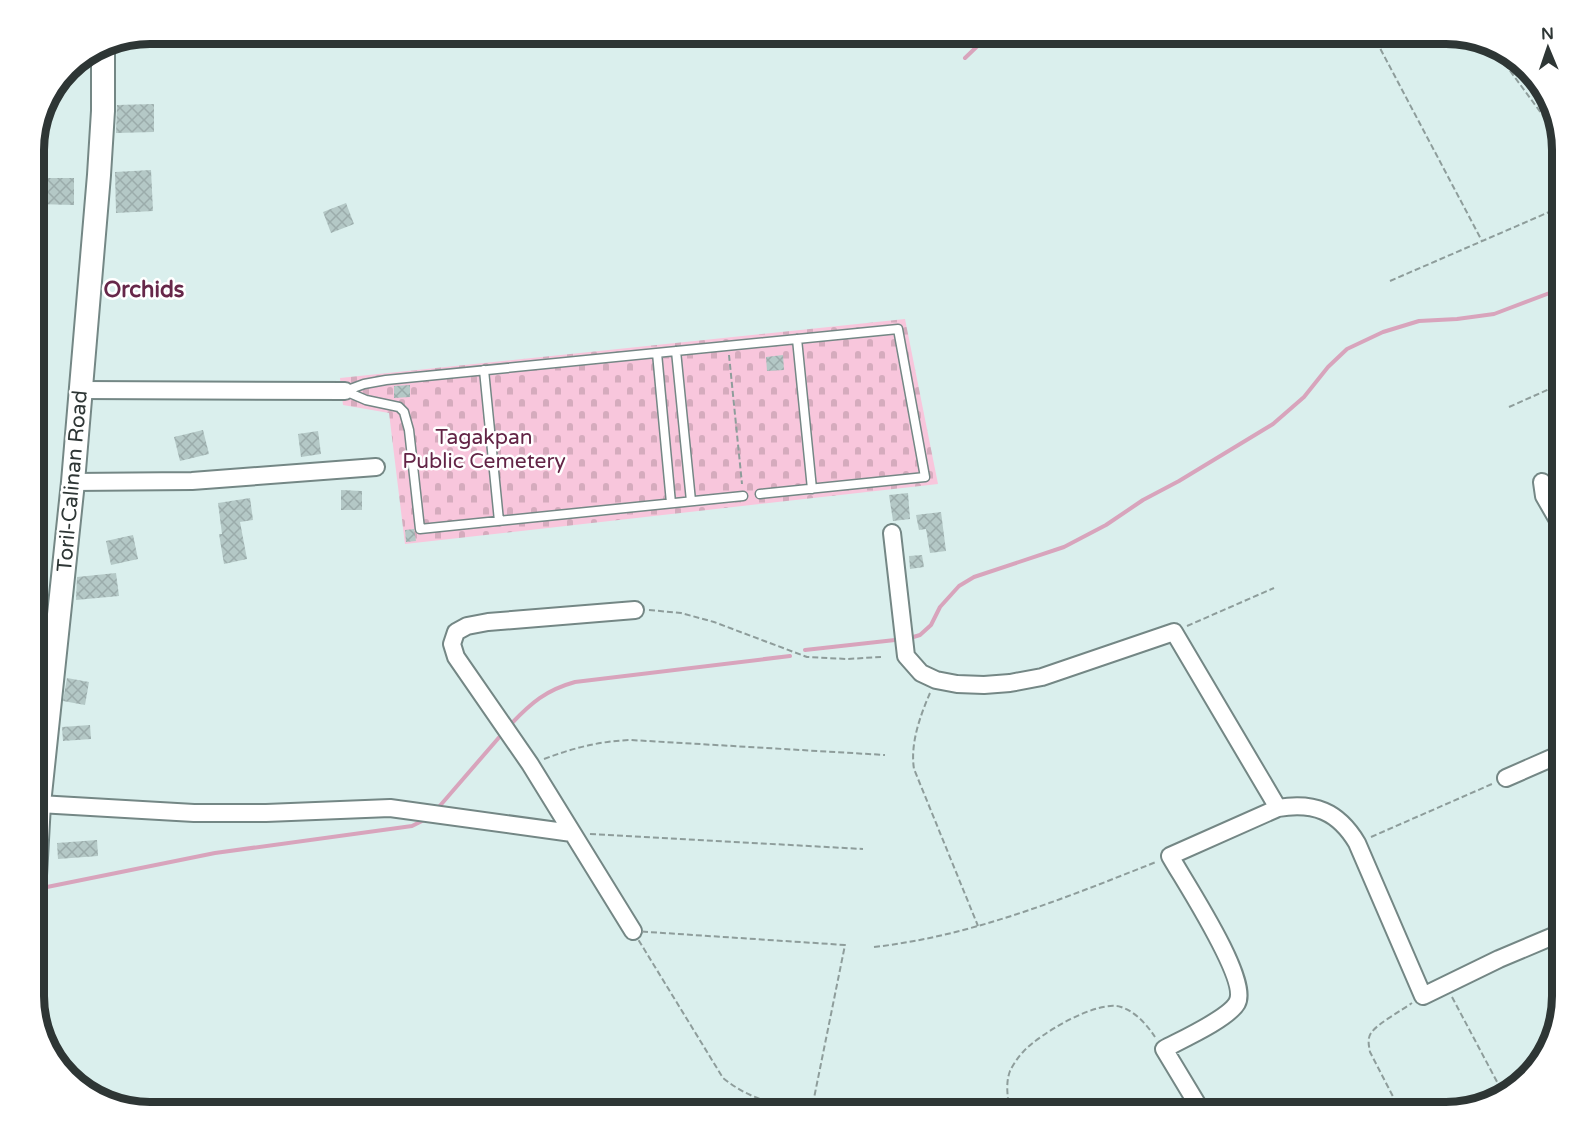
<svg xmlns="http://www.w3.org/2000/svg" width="1596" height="1145" viewBox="0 0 1596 1145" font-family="'Varela Round',sans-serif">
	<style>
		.cemetery { fill: url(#cemetery-stones) }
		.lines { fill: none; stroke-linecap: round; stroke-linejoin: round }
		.stream { stroke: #d8a4bc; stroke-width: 4 }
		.building { fill: url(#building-cross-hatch) }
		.lane-casing { stroke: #748785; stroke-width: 11 }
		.street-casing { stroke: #748785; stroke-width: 20 }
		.secondary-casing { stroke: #748785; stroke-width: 26 }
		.path { stroke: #8e9d9b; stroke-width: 2; stroke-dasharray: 6 3; stroke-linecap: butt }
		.lane { stroke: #fff; stroke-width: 8 }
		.street { stroke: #fff; stroke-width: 16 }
		.secondary { stroke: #fff; stroke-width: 22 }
		.labels { text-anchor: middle; stroke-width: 5; stroke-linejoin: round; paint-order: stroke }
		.park-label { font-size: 21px; fill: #632446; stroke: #fff }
		.street-label { font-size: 21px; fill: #2e3635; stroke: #fff }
		.neighbourhood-label { font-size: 22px; font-weight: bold; fill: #662749; stroke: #fff }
		.rim { fill: none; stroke: #2e3635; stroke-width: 8 }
	</style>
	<defs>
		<pattern id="cemetery-stones" width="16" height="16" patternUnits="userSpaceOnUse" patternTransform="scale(1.5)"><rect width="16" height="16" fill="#f8c6dc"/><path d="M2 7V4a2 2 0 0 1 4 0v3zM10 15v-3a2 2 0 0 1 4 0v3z" fill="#d5abbd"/></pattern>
		<pattern id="building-cross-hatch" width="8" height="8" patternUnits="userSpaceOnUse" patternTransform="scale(1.5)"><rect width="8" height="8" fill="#b4c8c6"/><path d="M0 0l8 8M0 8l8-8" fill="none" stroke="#9bacab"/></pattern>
	</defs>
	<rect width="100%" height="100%" fill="#daefed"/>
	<!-- cemetery -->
	<path class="cemetery" d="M905,319L938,484L405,544L389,413L343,405L340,378Z"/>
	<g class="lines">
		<!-- stream -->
		<path class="stream" d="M965,58L991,33
			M910,638L920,635L931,625L940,607L959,586L974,577L1064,547L1106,525L1143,500L1179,481L1273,424L1304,397L1328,367L1347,349L1383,332L1419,321L1457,319L1494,314L1563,288
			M805,650L895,640
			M511,724C531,703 546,690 575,682L790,656
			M438,808L502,734
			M47,887L215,853L412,826L426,819"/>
	</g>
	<!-- building -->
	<path class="building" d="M154,104V132L116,133L117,105Z
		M151,170L153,211L116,213L115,172Z
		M36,178H74V205L36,204Z
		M346,203L354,224L331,233L323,212Z
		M783,355L784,370L767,371L766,357Z
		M410,385V397L394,398V386Z
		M203,430L209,454L180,461L174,437Z
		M318,431L321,454L301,457L298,434Z
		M341,490L362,491V510H341Z
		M908,493L910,519L893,521L889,495Z
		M250,498L253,520L240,522L247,559L224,564L219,534H222L218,503Z
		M941,512L946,551L930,553L926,529L919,530L916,515Z
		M414,529L416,541L406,542L405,530Z
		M133,535L138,559L111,565L106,541Z
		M922,555L924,567L910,569L909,556Z
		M116,573L119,596L76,600L77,577Z
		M67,678L89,682L85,705L63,701Z
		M90,725L91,739L63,741L62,727Z
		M97,840L98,856L58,859L57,843Z"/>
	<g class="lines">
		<!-- lane casing -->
		<g class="lane-casing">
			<path id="lane" d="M797,339L812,489
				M676,351L691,501
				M657,353L671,503
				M484,370L499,521
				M345,391L364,384L386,380L898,329L925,477L760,494
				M345,391L366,400L399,407L404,412L409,430L420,529L743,496"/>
		</g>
		<!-- street casing -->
		<g class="street-casing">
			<path id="street" d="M81,390L345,391
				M73,482L192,481L376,467
				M1542,482L1544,496L1563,529
				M892,533L906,656L921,673L936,680L957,684L984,685L1010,683L1042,677L1174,632L1278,808
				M1506,778L1563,753
				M39,804L194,813H266L390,808L572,833
				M633,931L530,764L456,657L452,644L456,632L467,626L488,622L635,610
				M809,1112L812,1108
				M1202,1112L1164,1049C1181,1040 1228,1019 1237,1003C1250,980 1184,881 1170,856L1278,808C1314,802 1338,811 1357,843L1423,996L1499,959L1563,932"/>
		</g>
		<!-- secondary casing -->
		<g class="secondary-casing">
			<path id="secondary" d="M33,911L39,804L73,482L99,175L103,111V50"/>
		</g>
		<!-- path -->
		<path class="path" d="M1372,33L1482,241
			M1494,49L1561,140
			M1390,281L1563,206
			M729,355L742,484
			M1509,407L1563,383
			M1549,469L1556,463L1563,460
			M649,610L681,613L714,622L807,657L847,659L881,657
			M1187,626L1274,588
			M930,693C920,716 910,744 914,769L978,926
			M544,759C573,748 600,741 631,740L885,755
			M590,834L863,849
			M1371,837L1492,784
			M633,931L845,945L812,1108C776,1105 752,1101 723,1078Z
			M874,947C972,936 1065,898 1156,862
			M1452,997L1504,1095
			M1010,1112C1008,1099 1005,1084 1010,1071C1013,1065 1018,1057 1023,1052C1039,1034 1098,999 1121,1007C1136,1012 1147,1025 1155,1037
			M1401,1112L1370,1052C1369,1046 1367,1039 1371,1033C1378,1023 1401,1011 1412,1003"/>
		<!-- lane -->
		<use href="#lane" class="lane"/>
		<!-- street -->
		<use href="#street" class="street"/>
		<!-- secondary -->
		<use href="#secondary" class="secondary"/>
	</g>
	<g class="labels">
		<!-- park labels -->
		<g class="park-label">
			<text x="484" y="444">Tagakpan<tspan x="484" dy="24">Public Cemetery</tspan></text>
		</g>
		<!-- street labels -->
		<g class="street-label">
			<text transform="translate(72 481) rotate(-85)" y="7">Toril-Calinan Road</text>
		</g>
		<!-- neighbourhood labels -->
		<g class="neighbourhood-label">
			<text x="144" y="297">Orchids</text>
		</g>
	</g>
	<!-- crop -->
	<path d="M0 0H1596V1145H0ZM150 44H1446A106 106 0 0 1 1552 150V996A106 106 0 0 1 1446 1102H150A106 106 0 0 1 44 996V150A106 106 0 0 1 150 44Z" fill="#fff" fill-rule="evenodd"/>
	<path class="rim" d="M150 44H1446A106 106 0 0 1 1552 150V996A106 106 0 0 1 1446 1102H150A106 106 0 0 1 44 996V150A106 106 0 0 1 150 44Z"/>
	<!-- north arrow -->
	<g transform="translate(1548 48) rotate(358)" stroke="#ffffff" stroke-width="4.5" paint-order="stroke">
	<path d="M0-4.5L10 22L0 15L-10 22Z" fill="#2e3635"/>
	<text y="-9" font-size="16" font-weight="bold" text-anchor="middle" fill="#2e3635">N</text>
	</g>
</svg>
